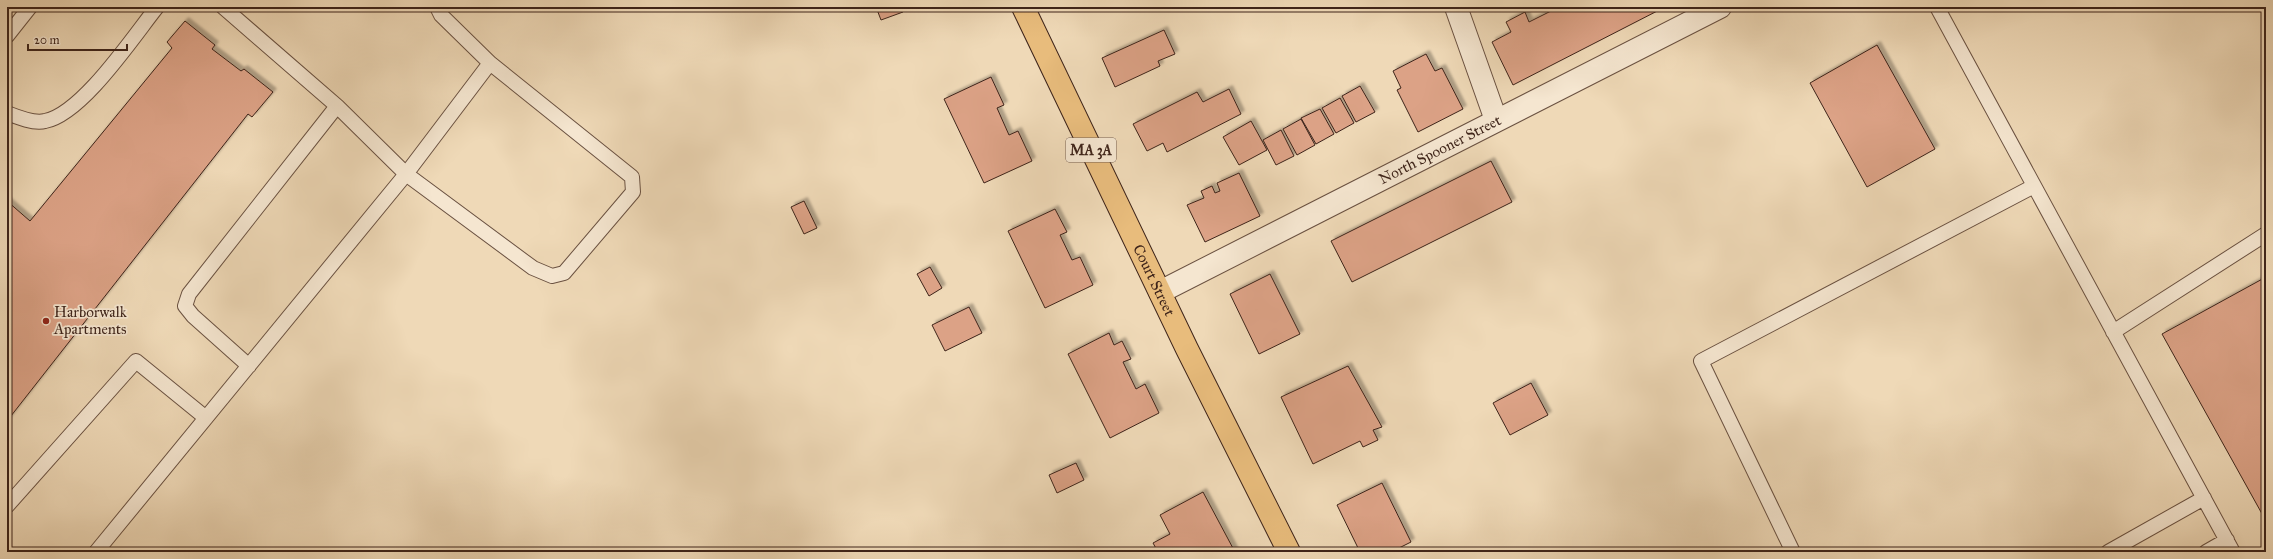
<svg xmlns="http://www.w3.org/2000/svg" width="2273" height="559" viewBox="0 0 2273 559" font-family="'IM FELL Great Primer',serif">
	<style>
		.building { fill: #dca286; stroke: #3e241a; filter: url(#shadow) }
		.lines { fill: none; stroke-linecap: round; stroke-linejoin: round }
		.service-casing { stroke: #6a5141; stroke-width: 16 }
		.minor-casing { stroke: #6a5141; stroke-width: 24 }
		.primary-casing { stroke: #3e241a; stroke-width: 24 }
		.service { stroke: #f5e6d0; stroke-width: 14 }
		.minor { stroke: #f5e6d0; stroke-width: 22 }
		.primary { stroke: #e8bc7c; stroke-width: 22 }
		.poi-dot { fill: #8f2418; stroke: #f5e6d0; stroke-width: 1.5 }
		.labels { text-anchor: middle; stroke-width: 3.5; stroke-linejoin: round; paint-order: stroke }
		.shield { fill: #f5e6d0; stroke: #755e51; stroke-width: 1 }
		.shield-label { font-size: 14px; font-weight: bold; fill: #3e241a }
		.street-label { font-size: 15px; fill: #3e241a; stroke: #f5e6d0 }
		.poi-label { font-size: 15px; fill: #3e241a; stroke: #f5e6d0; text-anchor: start }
	</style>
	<defs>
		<filter id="shadow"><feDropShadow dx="3.5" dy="-3.5" stdDeviation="1" flood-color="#0004"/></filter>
	</defs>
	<rect width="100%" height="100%" fill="#efd9b7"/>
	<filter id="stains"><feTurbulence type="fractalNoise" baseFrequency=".005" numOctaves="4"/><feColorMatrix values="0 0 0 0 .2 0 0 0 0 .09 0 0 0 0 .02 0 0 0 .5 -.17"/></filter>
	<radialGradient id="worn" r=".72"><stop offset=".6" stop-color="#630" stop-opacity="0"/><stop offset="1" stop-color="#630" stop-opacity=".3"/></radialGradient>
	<!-- building -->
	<path class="building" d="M876,7H901L903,12L881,20Z
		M1559,7H1665L1513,85L1492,42L1511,32L1506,22L1525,12L1529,22Z
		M185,21L215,45L212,49L241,71L244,69L273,92L252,117L248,114L7,421V201L30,221L172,48L167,42Z
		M1164,30L1175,54L1158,61L1160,66L1115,87L1102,58Z
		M1877,45L1935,149L1867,187L1810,83Z
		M1426,54L1435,71L1442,68L1463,109L1418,132L1397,90L1401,88L1393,71Z
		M991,77L1004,105L997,108L1009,135L1018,131L1032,161L984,183L944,99Z
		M1360,86L1375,112L1356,122L1342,96Z
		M1229,89L1241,114L1167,152L1163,143L1147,151L1133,124L1197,92L1203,102Z
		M1340,98L1354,123L1336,133L1322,108Z
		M1320,109L1334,134L1316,144L1301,118Z
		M1301,119L1315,145L1297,155L1283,129Z
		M1251,121L1267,150L1239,165L1223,137Z
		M1281,130L1294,156L1276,165L1263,140Z
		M1491,161L1512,202L1352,282L1331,241Z
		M1239,173L1260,216L1205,242L1187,205L1204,198L1201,191L1212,186L1215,193L1220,191L1217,183Z
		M804,201L817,228L804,234L791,207Z
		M1055,209L1067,232L1060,235L1072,260L1080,257L1093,285L1045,308L1008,231Z
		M930,267L942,288L929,296L917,274Z
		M1270,274L1300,334L1259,354L1230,294Z
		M2266,277V521L2162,334Z
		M969,307L982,333L945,351L932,325Z
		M1109,333L1114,345L1122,341L1131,359L1123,362L1136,389L1145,384L1159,413L1110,438L1068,354Z
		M1348,366L1382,427L1373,430L1378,440L1363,447L1360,441L1313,464L1281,397Z
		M1531,383L1548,415L1510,435L1493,403Z
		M1076,463L1084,480L1057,493L1049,475Z
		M1382,483L1411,542L1391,552H1360L1337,505Z
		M1203,492L1235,552H1158L1153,543L1170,534L1160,515Z"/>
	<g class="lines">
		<!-- service casing -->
		<g class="service-casing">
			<path id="service" d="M223,7L337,106L406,174L533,268L552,276L564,273L633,192L632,177L490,63L441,15L437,7
				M1937,7L2233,552
				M7,36L30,7
				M7,113C17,117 34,124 45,121C82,114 133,37 157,7
				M2113,332L2266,234
				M249,366L193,316L185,306L189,294L337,106
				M7,506L136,361L206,418
				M96,552L406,174L490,63
				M1793,552L1701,361L2034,186
				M2108,552L2204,498
				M2206,552L2227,540"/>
		</g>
		<!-- minor casing -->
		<g class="minor-casing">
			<g id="minor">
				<path d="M1456,7L1496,120"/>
				<path id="s1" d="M1160,292L1720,7"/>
			</g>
		</g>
		<!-- primary casing -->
		<g class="primary-casing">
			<g id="primary">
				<path id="s2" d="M1023,7L1187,349L1289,552"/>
			</g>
		</g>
		<!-- service -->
		<use href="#service" class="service"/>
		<!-- minor -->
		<use href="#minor" class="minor"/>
		<!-- primary -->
		<use href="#primary" class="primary"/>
	</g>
	<!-- markers -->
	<circle class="poi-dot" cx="46" cy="321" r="4"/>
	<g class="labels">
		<!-- shield labels -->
		<rect class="shield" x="1066" y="138" width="50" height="24" rx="3"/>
		<g class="shield-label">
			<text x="1091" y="155">MA 3A</text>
		</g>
		<!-- street labels -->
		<g class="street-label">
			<text dy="5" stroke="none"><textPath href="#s1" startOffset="314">North Spooner Street</textPath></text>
			<text dy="5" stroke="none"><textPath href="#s2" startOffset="303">Court Street</textPath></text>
		</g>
		<!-- poi labels -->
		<g class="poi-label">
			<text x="54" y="317">Harborwalk<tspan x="54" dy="17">Apartments</tspan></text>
		</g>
	</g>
	<!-- margin -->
	<rect width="2273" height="559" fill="none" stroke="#efd9b7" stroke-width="24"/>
	<rect x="8" y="8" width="2257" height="543" fill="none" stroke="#3e241a" stroke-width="2"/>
	<rect x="12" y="12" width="2249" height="535" fill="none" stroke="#3e241a"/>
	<!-- scale -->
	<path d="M28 44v6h99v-6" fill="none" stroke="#3e241a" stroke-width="2"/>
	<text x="34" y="44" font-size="12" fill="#3e241a" stroke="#f5e6d0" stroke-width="3" paint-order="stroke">20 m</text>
	<rect width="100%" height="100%" filter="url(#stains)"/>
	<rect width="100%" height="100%" fill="url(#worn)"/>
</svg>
